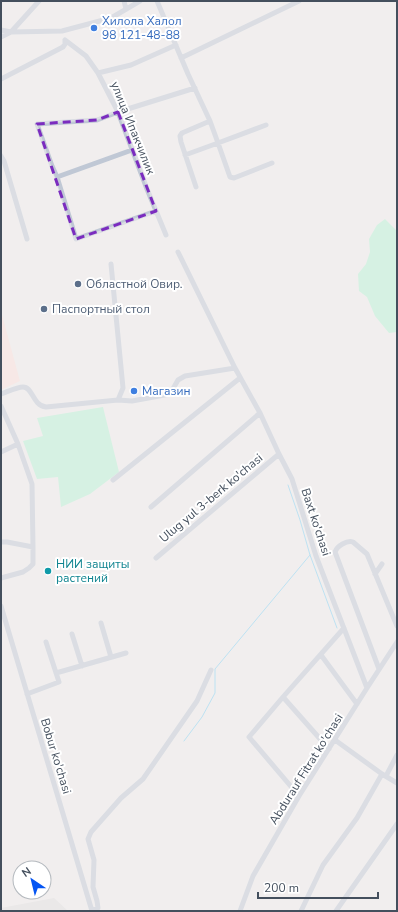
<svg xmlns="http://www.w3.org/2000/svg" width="398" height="912" viewBox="0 0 398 912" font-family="'Nunito Sans',sans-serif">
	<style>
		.education { fill: #e2dfdf }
		.medical { fill: #fee1db }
		.green { fill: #b7f4d4 }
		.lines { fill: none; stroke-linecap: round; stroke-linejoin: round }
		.stream { stroke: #7fd1f5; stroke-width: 1 }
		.minor { stroke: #c0c8d5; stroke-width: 5 }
		.marked { fill: none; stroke: #7b2cbf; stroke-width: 3; stroke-dasharray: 8 5; stroke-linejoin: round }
		.shop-dot { fill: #3f7fe0; stroke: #fff; stroke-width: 1.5 }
		.service-dot { fill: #5c6f8a; stroke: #fff; stroke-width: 1.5 }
		.culture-dot { fill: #0f9aa8; stroke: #fff; stroke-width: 1.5 }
		.labels { text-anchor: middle; stroke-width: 4; stroke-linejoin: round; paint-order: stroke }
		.shop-label { font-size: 12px; fill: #366cbe; stroke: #fff; text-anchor: start }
		.street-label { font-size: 12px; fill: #444f5d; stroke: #fff }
		.service-label { font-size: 12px; fill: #4e5e75; stroke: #fff; text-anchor: start }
		.culture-label { font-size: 12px; fill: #0d838f; stroke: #fff; text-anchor: start }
	</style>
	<rect width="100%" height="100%" fill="#f1eeee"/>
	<!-- education -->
	<path class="education" d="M54,898L68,911H1V908Z"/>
	<!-- medical -->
	<path class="medical" d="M1,311L20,381L1,390Z"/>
	<!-- green -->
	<path class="green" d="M385,219L397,231V332L389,333L375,316L367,297L359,291L358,274L366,264L370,252L369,239L377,225Z
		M103,407L119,472L90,494L61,507L58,477L37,479L23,441L43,436L37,418Z"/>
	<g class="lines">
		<!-- stream -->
		<path class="stream" d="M288,485L300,520L310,555L337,628
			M184,741L202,717L215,693V669L310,555"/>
		<!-- minor -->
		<path class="minor" d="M124,1L126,9
			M157,1L188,74L210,121L182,133L180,136L181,142L196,187
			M1,30L11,32L62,31L111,18L140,1
			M1,37L11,32L39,1
			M65,40L86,56L98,73L118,112L147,189L166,235
			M181,58L299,1
			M98,73L131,65L176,45
			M1,79L63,47L65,44V40
			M210,121L218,143L266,125
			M185,155L218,143L230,177L234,178L272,163
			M1,156L4,161L27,239
			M57,177L132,150
			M156,211L76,239L57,177L52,166L37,124L97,120L118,112L195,88
			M178,252L235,368L260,413L279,454L292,479L316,556L367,688
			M111,264L123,388L118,400
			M1,394C7,392 17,387 23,387C33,387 32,405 46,407L118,400L132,401L170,394L178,380L185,376L235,368
			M1,406L18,444L32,484L33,547V564L29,568L23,572L1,578
			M1,452L18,444
			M113,480L240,378
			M151,507L260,413
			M1,542H7L33,547
			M156,558L279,454
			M375,574L382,564
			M1,606L92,911
			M101,623L111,657
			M72,634L82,666
			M321,655L357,704
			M379,669L335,552C337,546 347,540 353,542L367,554L397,626
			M56,673L126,653
			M27,694L59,682L46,642
			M283,697L329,749
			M335,740L382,774L397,783
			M386,776L397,755
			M299,796L249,737L283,697L344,628
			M92,911L98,908L97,901L93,887L94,860L88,839L91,832L121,798L143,779L197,701L211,670
			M240,911L253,876L299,796L367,688L397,642
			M301,911L323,865L357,818L382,774
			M336,911L397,824"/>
	</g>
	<!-- marked area -->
	<path d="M0 0H398V912H0ZM118,112L156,211L76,239L37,124L97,120Z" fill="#f1eeee" fill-opacity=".55" fill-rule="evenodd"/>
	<path class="marked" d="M118,112L156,211L76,239L37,124L97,120Z"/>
	<!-- markers -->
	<g class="shop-dot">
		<circle cx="94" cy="28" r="4"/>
		<circle cx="134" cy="391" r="4"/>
	</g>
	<g class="service-dot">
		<circle cx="78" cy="284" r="4"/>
		<circle cx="44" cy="309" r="4"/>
	</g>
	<circle class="culture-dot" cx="48" cy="571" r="4"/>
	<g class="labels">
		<!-- shop labels -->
		<g class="shop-label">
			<text x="102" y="25">Хилола Халол<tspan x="102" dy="14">98 121-48-88</tspan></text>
			<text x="142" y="395">Магазин</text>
		</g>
		<!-- street labels -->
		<g class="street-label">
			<text transform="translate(133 128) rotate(68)" y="4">улица Ипакчилик</text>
			<text transform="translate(211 498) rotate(-40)" y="4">Ulug yul 3-berk ko'chasi</text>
			<text transform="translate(316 522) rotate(72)" y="4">Baxt ko'chasi</text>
			<text transform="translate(56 756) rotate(73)" y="4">Bobur ko'chasi</text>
			<text transform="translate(306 769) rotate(-58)" y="4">Abdurauf Fitrat ko'chasi</text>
		</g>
		<!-- service labels -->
		<g class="service-label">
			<text x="86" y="288">Областной Овир.</text>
			<text x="52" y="313">Паспортный стол</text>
		</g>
		<!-- culture labels -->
		<g class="culture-label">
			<text x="56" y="568">НИИ защиты<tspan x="56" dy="14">растений</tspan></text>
		</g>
	</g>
	<!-- border -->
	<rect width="398" height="912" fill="none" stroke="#444f5d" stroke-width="4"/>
	<!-- north arrow -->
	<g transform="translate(32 880) rotate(325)"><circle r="19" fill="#ffffff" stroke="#b4b9be"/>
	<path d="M0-3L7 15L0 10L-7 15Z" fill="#0555f3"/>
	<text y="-6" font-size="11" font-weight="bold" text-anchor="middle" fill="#444f5d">N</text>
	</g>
	<!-- scale -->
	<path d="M258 892v6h120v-6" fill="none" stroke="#444f5d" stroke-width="2"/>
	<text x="264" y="892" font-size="12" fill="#444f5d" stroke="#ffffff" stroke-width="3" paint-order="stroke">200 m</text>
</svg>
